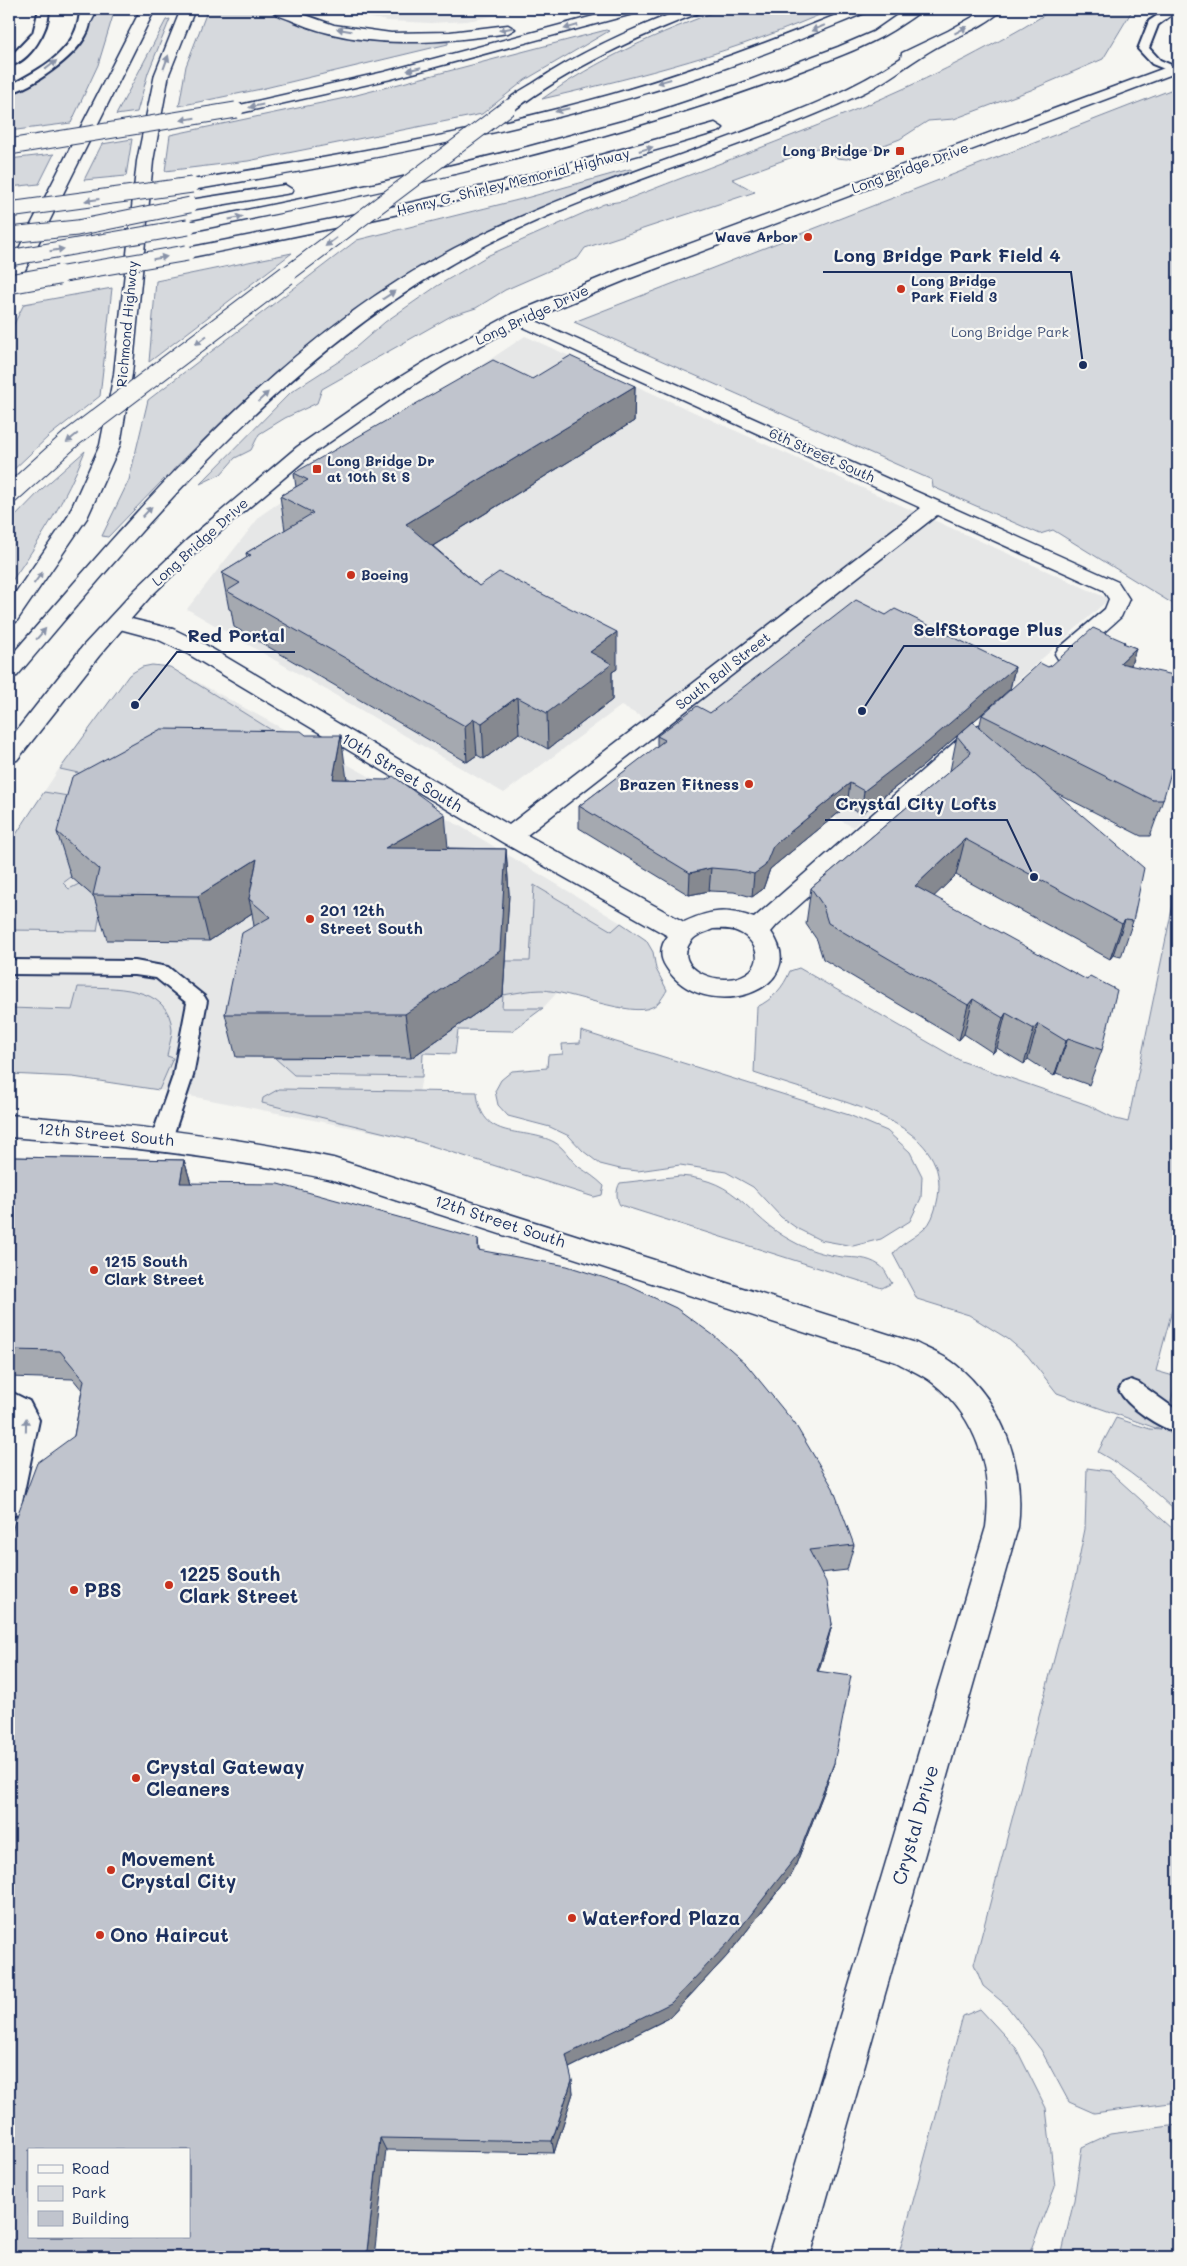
<svg xmlns="http://www.w3.org/2000/svg" width="1187" height="2266" viewBox="0 0 1187 2266" font-family="Mali,sans-serif">
	<style>
		.built { fill: #e6e7e7 }
		.green { fill: #d6d9dd; stroke: #78849e }
		.lines { fill: none; stroke-linecap: round; stroke-linejoin: round }
		.lane-casing { stroke: #1b2f5e; stroke-width: 4 }
		.street-casing { stroke: #1b2f5e; stroke-width: 3 }
		.secondary-casing { stroke: #1b2f5e; stroke-width: 3 }
		.highway-casing { stroke: #1b2f5e; stroke-width: 3 }
		.lane { fill: #f6f6f2; fill-rule: evenodd }
		.street { fill: #f6f6f2; fill-rule: evenodd }
		.secondary { fill: #f6f6f2; fill-rule: evenodd }
		.highway { fill: #f6f6f2; fill-rule: evenodd }
		.highway-bridge-far1-casing { stroke: #1b2f5e; stroke-width: 17; stroke-linecap: butt }
		.highway-bridge-casing { stroke: #1b2f5e; stroke-width: 21; stroke-linecap: butt }
		.highway-bridge-far1 { stroke: #f6f6f2; stroke-width: 15 }
		.highway-bridge { stroke: #f6f6f2; stroke-width: 19 }
		.wall { fill: #a5a9b0; stroke: #1b2f5e }
		.shaded-wall { fill: #868990; stroke: #1b2f5e }
		.building { fill: #c0c4cd; stroke: #1b2f5e; fill-rule: evenodd }
		.oneway { fill: #8892a8 }
		.poi-dot { fill: #c8321e; stroke: #f6f6f2; stroke-width: 2 }
		.labels { text-anchor: middle; stroke-width: 4.5; stroke-linejoin: round; paint-order: stroke }
		.far-poi-label { font-size: 14px; font-weight: bold; fill: #1b2f5e; stroke: #f6f6f2; text-anchor: start }
		.far-street-label { font-size: 14px; fill: #1b2f5e; stroke: #f6f6f2 }
		.far-park-label { font-size: 14px; fill: #405177; stroke: #f6f6f2 }
		.street-label { font-size: 16px; fill: #1b2f5e; stroke: #f6f6f2 }
		.poi-label { font-size: 16px; font-weight: bold; fill: #1b2f5e; stroke: #f6f6f2; text-anchor: start }
		.near-poi-label { font-size: 19px; font-weight: bold; fill: #1b2f5e; stroke: #f6f6f2; text-anchor: start }
		.near-street-label { font-size: 19px; fill: #1b2f5e; stroke: #f6f6f2 }
		.leader { fill: none; stroke: #1b2f5e; stroke-width: 2 }
		.callout-dot { fill: #1b2f5e; stroke: #f6f6f2; stroke-width: 2 }
		.callout-label { font-size: 18px; text-anchor: middle; font-weight: bold; fill: #1b2f5e; stroke: #f6f6f2; stroke-width: 4.5; stroke-linejoin: round; paint-order: stroke }
	</style>
	<rect width="100%" height="100%" fill="#f6f6f2"/>
	<filter id="ink" filterUnits="userSpaceOnUse"><feTurbulence type="fractalNoise" baseFrequency=".02" numOctaves="2"/><feDisplacementMap in="SourceGraphic" scale="10" xChannelSelector="R" yChannelSelector="G"/><feConvolveMatrix kernelMatrix="1 2 1 2 8 2 1 2 1" color-interpolation-filters="sRGB"/></filter>
	<g filter="url(#ink)">
		<!-- built -->
		<path class="built" d="M324,9H531L467,21L431,23L388,21Z
			M525,336L1109,599L853,827L621,706L504,793L187,609L261,515Z
			M152,665L170,667L460,826L621,923L543,1008L512,1031L458,1030L455,1054L423,1053L422,1077L410,1139L159,1090L73,1077L9,1074V845L59,769L129,675L142,667Z"/>
		<!-- green -->
		<path class="green" d="M92,9H115L98,65L71,123L9,131V94C39,78 97,49 92,9Z
			M208,9H266L305,26L347,36L385,41L448,42V44L261,89L179,106L186,66Z
			M723,9H833C739,51 641,76 542,99C598,59 658,33 723,9Z
			M1053,9H1133L1103,59L1031,90L954,119L928,121L900,139L847,159L837,158L817,148L732,179L755,192L585,248L578,258L505,290L476,308L451,316L322,389L317,403L285,418L259,434L251,450L235,458L221,474L200,484L291,392L341,360L385,322L437,286L489,255L604,204L623,201C738,155 857,115 967,58C995,43 1027,27 1053,9Z
			M170,19L148,73L137,112L116,115L166,20Z
			M606,30L609,31L525,80L482,114L248,161L165,171L170,135L345,98Z
			M1178,87V607L1053,530L1040,534L933,487L932,480L574,322Z
			M132,139L126,176L84,180L102,144Z
			M54,154L39,184L9,187V159Z
			M630,169L633,171C561,199 489,226 422,265C302,335 204,437 108,537L102,536L129,480L148,400L357,240L526,198Z
			M292,253L149,362L156,281Z
			M112,288L100,396L49,436L9,474V334L24,304Z
			M85,451C66,500 39,542 9,585V523L43,488Z
			M152,665L170,667L350,779L92,776L60,769L129,675L142,667Z
			M44,792L86,799V822L71,877L63,883L69,889L79,884L107,908L100,913L97,931L9,930V845Z
			M1178,880V1288L1156,1371L1177,1377L1164,1430L1178,1437V1514C1154,1490 1128,1469 1098,1452L1116,1418L1150,1429L1161,1430L1057,1393L1027,1355L1008,1339L969,1315L917,1299L893,1254C903,1240 925,1235 932,1218C963,1142 884,1114 827,1096C802,1089 778,1081 754,1073L757,1007C773,999 783,988 790,971L799,968L961,1061L1088,1105L1116,1119L1128,1122Z
			M534,885L612,931L621,923L646,940L653,952L656,969L667,990C663,997 659,1004 652,1007C633,1018 568,991 542,990C529,990 516,993 503,995L502,1008H543L512,1031L458,1030L455,1054L423,1053L422,1077L294,1075L275,1058L411,1057L503,995L505,961H530Z
			M78,987C111,988 170,984 172,1030C172,1038 168,1048 167,1056L173,1058L159,1090L73,1077L9,1074V1008L72,1010Z
			M581,1031L849,1115L887,1131L910,1152L922,1176L921,1198L910,1221L881,1239L853,1246L820,1240L798,1229L781,1217L753,1187L726,1172L680,1165L638,1171L620,1169L600,1164L583,1151L569,1136L550,1127L508,1116L498,1105L495,1091L501,1080L512,1071L547,1068L548,1055L563,1054L562,1044L580,1043Z
			M279,1089L477,1092C481,1143 524,1126 554,1142C564,1147 570,1160 579,1167C588,1173 596,1178 604,1186L602,1195L594,1197L410,1139L262,1103L263,1098Z
			M680,1176C741,1180 746,1217 792,1241C808,1250 825,1255 843,1257C856,1258 867,1257 879,1265C885,1268 888,1278 892,1283L882,1288L620,1205C616,1199 616,1189 620,1183Z
			M1087,1468L1109,1471L1174,1530H1178V2102L1094,2113L1069,2102L1041,2050L1006,2005L983,1986L974,1964L1074,1583L1085,1529Z
			M980,2009L1016,2048L1046,2108L1055,2187L1028,2257H898L963,2016Z
			M1178,2125V2256L1061,2257L1074,2200L1082,2147L1110,2134Z"/>
		<g class="lines">
			<!-- lane casing -->
			<g class="lane-casing">
				<path id="lane" d="M39,9H49C49,30 30,62 9,66V58L33,33Z
					M80,9H90C91,18 91,27 86,35C75,57 32,88 9,93V86C42,68 79,50 80,9Z
					M1167,9L1178,10L1158,25L1149,48L1160,60L1176,67L1178,69L1172,72L1152,64L1138,49L1149,21Z
					M9,960L135,961L168,967L204,996L207,1001L193,1076L170,1145L162,1147L154,1145L151,1139L173,1076L187,1003L156,978L135,975L9,974Z
					M1131,1380L1139,1383L1178,1411V1433C1159,1427 1128,1408 1119,1390L1123,1383Z
					M9,1391L29,1401L39,1420L21,1506L18,1514L9,1517V1449L15,1420L9,1413Z"/>
			</g>
			<!-- street casing -->
			<g class="street-casing">
				<path id="street" d="M518,313L1118,582L1129,599L1121,617L1074,659L1066,661L1058,659L1055,654L1058,649L1105,609L1109,599L1103,590L937,515L527,835L684,922C710,910 727,908 754,918L972,727L980,725L988,727L991,732L988,737L777,925L771,932C814,991 702,1026 666,967C659,957 660,945 668,936L502,842L188,654L157,639L112,627L108,622L112,617L119,616L173,629L204,644L509,825L921,508L512,322L509,318L512,314ZM713,929C720,929 729,928 736,931C751,936 765,956 751,970C726,993 666,968 693,939C698,934 707,932 713,929Z"/>
			</g>
			<!-- secondary casing -->
			<g class="secondary-casing">
				<path id="secondary" d="M1178,63V72L631,278L524,322L443,366L390,400L311,455L201,548L150,597L99,656L17,760L9,762V740L83,646L136,589L187,540L297,447L376,392L431,358L512,314L619,270Z
					M9,1115C118,1123 226,1135 333,1158L916,1343C929,1350 944,1355 956,1365C1004,1404 1025,1467 1018,1527L810,2257H768L986,1527C993,1472 978,1418 933,1383C922,1374 908,1369 896,1362L333,1180C226,1157 118,1145 9,1137Z"/>
			</g>
			<!-- highway casing -->
			<g class="highway-casing">
				<path id="highway" d="M84,9H98L91,22L86,23L79,19Z
					M141,9H155L18,284L15,288L9,289V268Z
					M181,9H195L169,74L153,161L132,374L120,445L87,518L16,622L9,623V602L67,518L100,445L114,374L137,161L155,74Z
					M270,9H288L334,25L391,33L450,32L508,25L515,29L508,33C438,44 360,50 293,21C286,18 275,15 270,9Z
					M620,9H642L640,12L391,79L236,114L229,110L231,107L384,72Z
					M684,9H703L701,12C634,38 572,67 514,110L509,111L502,107C508,97 522,90 532,84C580,52 631,29 684,9Z
					M851,9H869L867,12C813,34 760,57 705,75C538,129 365,161 192,190L184,185L192,180C333,157 475,133 613,94C694,70 773,41 851,9Z
					M906,9H922C917,15 910,19 904,23C874,44 840,56 806,69C606,145 397,189 188,232L180,227L188,222L378,183L527,147L656,112L737,85L838,47L873,32Z
					M987,9H1003C985,27 957,36 935,48C908,63 885,84 857,96C737,152 607,183 490,243C296,342 155,513 17,676L9,678V658C146,500 288,326 481,235C557,198 637,171 716,142C780,118 844,96 901,58L902,53L948,31Z
					M715,123L723,128L720,131C545,185 367,222 187,258L181,257L179,253L181,249L187,248L387,208L518,178Z
					M285,185L293,190L291,193L190,210L182,205L190,200Z"/>
			</g>
			<!-- lane -->
			<use href="#lane" class="lane"/>
			<!-- street -->
			<use href="#street" class="street"/>
			<!-- secondary -->
			<use href="#secondary" class="secondary"/>
			<!-- highway -->
			<use href="#highway" class="highway"/>
			<!-- highway-bridge-far1 casing -->
			<g class="highway-bridge-far1-casing">
				<path id="highway-bridge-far1" d="M9,147L236,110
					M9,210L192,185
					M9,235L77,228L190,205
					M9,258L188,227
					M52,276L187,253
					M285,276L509,107"/>
			</g>
			<!-- highway-bridge casing -->
			<g class="highway-bridge-casing">
				<path id="highway-bridge" d="M9,284L59,275
					M9,495L73,437L287,275"/>
			</g>
			<!-- highway-bridge-far1 -->
			<use href="#highway-bridge-far1" class="highway-bridge-far1"/>
			<!-- highway-bridge -->
			<use href="#highway-bridge" class="highway-bridge"/>
		</g>
		<!-- wall -->
		<path class="wall" d="M532,379L635,386L634,421L433,546L479,586L617,669L612,672V700L548,749L519,733L484,759L477,755L467,762L234,627L231,610L229,609L222,573L247,558L246,553L285,530L280,496L296,487L294,473Z
			M886,615L1015,667L1010,689L924,765L861,814L847,806L770,869L763,889L752,897L734,892L709,891L689,895L579,828V806L657,747V736L710,713Z
			M1125,642L1124,644L1136,648L1131,665L1163,800L1150,836H1141L1055,792L1133,921L1121,957L1113,955L1110,959L956,875L934,896L1102,1050L1089,1085L1056,1073L1054,1076L1028,1059L1024,1064L997,1048L993,1053L964,1034L959,1040L823,959L817,940L806,924L811,888L950,771L957,736L979,728L982,715L1048,667Z
			M347,779L448,848L506,849L509,894L503,995L411,1058L236,1057L225,1014L254,926L252,913L209,941L107,940L94,897L71,877L57,832Z
			M9,1157L184,1160L191,1183L478,1239L479,1250L854,1545L847,1570L821,1573L832,1624L826,1648L818,1671L834,1763L827,1784L793,1872L727,1956L669,2018L569,2068L573,2093L554,2153L386,2150L9,2257L14,1706L9,1700V1547L74,1436L82,1390L73,1379L9,1377Z"/>
		<!-- shaded-wall -->
		<path class="shaded-wall" d="M635,386L634,421L410,560L406,524Z
			M617,632V669L612,672V700L548,749L547,713L590,652Z
			M1136,648L1125,685L1120,663Z
			M1015,667L1010,689L924,765L861,814L864,791Z
			M517,697L519,733L484,759L482,723Z
			M474,719L477,755L467,762L465,726Z
			M341,735L347,780L333,779Z
			M850,783L847,806L770,869L763,889L752,897L754,874L773,846Z
			M445,814L449,859L385,848Z
			M965,839L956,875L908,922L915,886Z
			M506,849L509,894L503,995L411,1058L405,1014Z
			M257,859L249,899L252,913L209,941L198,896Z
			M711,868L709,891L689,895L690,873Z
			M1125,920L1113,955L1110,959L1122,924Z
			M973,999L964,1034L959,1040L968,1005Z
			M1006,1013L997,1048L993,1053L1003,1018Z
			M1038,1024L1028,1059L1024,1064L1034,1029Z
			M1068,1038L1056,1073L1054,1076L1066,1041Z
			M184,1160L193,1190L180,1183Z
			M832,1624L826,1648L811,1694L817,1671Z
			M834,1763L827,1784L793,1872L727,1956L669,2018L567,2069L566,2055Z
			M572,2080L573,2093L554,2153L552,2141Z
			M380,2138L386,2150L374,2257L367,2251Z"/>
		<!-- building -->
		<path class="building" d="M570,356L635,386L406,524L479,586L499,572L617,632L590,652L612,664L547,713L517,697L482,723L474,719L465,726L227,591L240,583L222,573L251,555L246,553L313,513L280,496L308,480L294,473L493,360L532,379Z
			M856,600L886,615L895,609L1015,667L928,742L864,791L850,783L773,846L765,866L754,874L736,870L711,868L690,873L579,806L665,740L657,736L697,706L710,713Z
			M1093,628L1125,642L1123,643L1136,648L1120,663L1178,676V748L1163,800H1153L982,715L1040,663L1048,667L1052,665Z
			M973,722L1144,868L1133,921L1125,920L1122,924L965,839L915,886L1087,980L1090,976L1117,990L1102,1050L1068,1038L1066,1041L1038,1024L1034,1029L1006,1013L1003,1018L973,999L968,1005L828,923L822,904L811,888L971,753L957,736Z
			M161,729L301,731L306,735H341L333,779L387,780L393,776L445,814L385,848L506,849L500,951L405,1014H225L242,933L270,917L249,899L257,859L198,896L93,895L99,869L57,832L72,777Z
			M9,1157L184,1160L180,1183L278,1184L478,1239V1250L567,1266L627,1285L676,1308L713,1335L746,1364L795,1424L833,1488L854,1545L809,1550L826,1582L832,1624L817,1671L851,1676L834,1763L799,1853L731,1940L671,2003L566,2055L572,2080L552,2141L380,2138L367,2251L547,2255V2257H9V1728L14,1705L9,1698V1547L14,1524L37,1463L74,1436L84,1380L60,1351L9,1350ZM29,2150H189V2237H29Z"/>
		<!-- one-way arrows -->
		<defs><path id="oneway-solid" d="M-6-.8H1V-3.2L6.5 0L1 3.2V.8H-6Z" transform="scale(1.25)"/></defs>
		<g class="oneway">
			<use href="#oneway-solid" transform="translate(571 27) rotate(164)"/>
			<use href="#oneway-solid" transform="translate(818 28) rotate(157)"/>
			<use href="#oneway-solid" transform="translate(506 29) rotate(169)"/>
			<use href="#oneway-solid" transform="translate(344 30) rotate(-170)"/>
			<use href="#oneway-solid" transform="translate(961 30) rotate(-29)"/>
			<use href="#oneway-solid" transform="translate(166 62) rotate(-70)"/>
			<use href="#oneway-solid" transform="translate(51 65) rotate(-38)"/>
			<use href="#oneway-solid" transform="translate(414 69) rotate(166)"/>
			<use href="#oneway-solid" transform="translate(664 81) rotate(164)"/>
			<use href="#oneway-solid" transform="translate(256 106) rotate(168)"/>
			<use href="#oneway-solid" transform="translate(562 110) rotate(166)"/>
			<use href="#oneway-solid" transform="translate(188 119) rotate(170)"/>
			<use href="#oneway-solid" transform="translate(646 149) rotate(-16)"/>
			<use href="#oneway-solid" transform="translate(92 200) rotate(173)"/>
			<use href="#oneway-solid" transform="translate(236 218) rotate(-11)"/>
			<use href="#oneway-solid" transform="translate(331 242) rotate(143)"/>
			<use href="#oneway-solid" transform="translate(57 250) rotate(-9)"/>
			<use href="#oneway-solid" transform="translate(160 258) rotate(-10)"/>
			<use href="#oneway-solid" transform="translate(389 295) rotate(-33)"/>
			<use href="#oneway-solid" transform="translate(201 340) rotate(143)"/>
			<use href="#oneway-solid" transform="translate(263 397) rotate(-43)"/>
			<use href="#oneway-solid" transform="translate(72 438) rotate(141)"/>
			<use href="#oneway-solid" transform="translate(147 512) rotate(-47)"/>
			<use href="#oneway-solid" transform="translate(38 578) rotate(-54)"/>
			<use href="#oneway-solid" transform="translate(41 634) rotate(-49)"/>
			<use href="#oneway-solid" transform="translate(26 1425) rotate(-89)"/>
		</g>
	</g>
	<!-- markers -->
	<g class="poi-dot">
		<rect x="895" y="146" width="10" height="10" rx="2.5"/>
		<circle cx="808" cy="237" r="5"/>
		<circle cx="901" cy="289" r="5"/>
		<rect x="312" y="464" width="10" height="10" rx="2.5"/>
		<circle cx="351" cy="575" r="5"/>
		<circle cx="749" cy="784" r="5"/>
		<circle cx="310" cy="919" r="5"/>
		<circle cx="94" cy="1270" r="5"/>
		<circle cx="169" cy="1585" r="5"/>
		<circle cx="74" cy="1590" r="5"/>
		<circle cx="136" cy="1778" r="5"/>
		<circle cx="111" cy="1870" r="5"/>
		<circle cx="572" cy="1918" r="5"/>
		<circle cx="100" cy="1935" r="5"/>
	</g>
	<g class="labels">
		<!-- far-poi labels -->
		<g class="far-poi-label">
			<text x="890" y="156" text-anchor="end">Long Bridge Dr</text>
			<text x="798" y="242" text-anchor="end">Wave Arbor</text>
			<text x="911" y="286">Long Bridge<tspan x="911" dy="16">Park Field 3</tspan></text>
			<text x="327" y="466">Long Bridge Dr<tspan x="327" dy="16">at 10th St S</tspan></text>
			<text x="361" y="580">Boeing</text>
		</g>
		<!-- far-street labels -->
		<g class="far-street-label">
			<text transform="translate(910 168) rotate(-20)" y="5">Long Bridge Drive</text>
			<text transform="translate(513 182) rotate(-14)" y="5">Henry G. Shirley Memorial Highway</text>
			<text transform="translate(532 315) rotate(-25)" y="5">Long Bridge Drive</text>
			<text transform="translate(127 324) rotate(-85)" y="5">Richmond Highway</text>
			<text transform="translate(822 455) rotate(24)" y="5">6th Street South</text>
			<text transform="translate(200 542) rotate(-42)" y="5">Long Bridge Drive</text>
			<text transform="translate(723 671) rotate(-38)" y="5">South Ball Street</text>
		</g>
		<!-- far-park labels -->
		<g class="far-park-label">
			<text x="1010" y="337">Long Bridge Park</text>
		</g>
		<!-- street labels -->
		<g class="street-label">
			<text transform="translate(402 772) rotate(31)" y="6">10th Street South</text>
			<text transform="translate(106 1134) rotate(5)" y="6">12th Street South</text>
			<text transform="translate(500 1221) rotate(18)" y="6">12th Street South</text>
		</g>
		<!-- poi labels -->
		<g class="poi-label">
			<text x="739" y="790" text-anchor="end">Brazen Fitness</text>
			<text x="320" y="916">201 12th<tspan x="320" dy="18">Street South</tspan></text>
			<text x="104" y="1267">1215 South<tspan x="104" dy="18">Clark Street</tspan></text>
		</g>
		<!-- near-poi labels -->
		<g class="near-poi-label">
			<text x="179" y="1581">1225 South<tspan x="179" dy="22">Clark Street</tspan></text>
			<text x="84" y="1597">PBS</text>
			<text x="146" y="1774">Crystal Gateway<tspan x="146" dy="22">Cleaners</tspan></text>
			<text x="121" y="1866">Movement<tspan x="121" dy="22">Crystal City</tspan></text>
			<text x="582" y="1925">Waterford Plaza</text>
			<text x="110" y="1942">Ono Haircut</text>
		</g>
		<!-- near-street labels -->
		<g class="near-street-label">
			<text transform="translate(915 1825) rotate(-74)" y="7">Crystal Drive</text>
		</g>
	</g>
	<!-- callouts -->
	<path class="leader" d="M1083 365L1071 272H823M862 711L904 646H1073M135 705L177 652H295M1034 877L1007 820H825"/>
	<g class="callout-dot">
		<circle cx="1083" cy="365" r="5"/>
		<circle cx="862" cy="711" r="5"/>
		<circle cx="135" cy="705" r="5"/>
		<circle cx="1034" cy="877" r="5"/>
	</g>
	<g class="callout-label">
		<text x="947" y="262">Long Bridge Park Field 4</text>
		<text x="988" y="636">SelfStorage Plus</text>
		<text x="236" y="642">Red Portal</text>
		<text x="916" y="810">Crystal City Lofts</text>
	</g>
	<!-- margin -->
	<rect width="1187" height="2266" fill="none" stroke="#f6f6f2" stroke-width="30"/>
	<rect x="15" y="15" width="1157" height="2236" fill="none" stroke="#1b2f5e" stroke-width="2" filter="url(#ink)"/>
	<!-- legend -->
	<rect x="28" y="2148" width="162" height="90" fill="#f6f6f2" stroke="#9ea6b7"/>
	<rect x="38" y="2165" width="25" height="8" fill="#f6f6f2" stroke="#9ea6b7"/>
	<text x="72" y="2174" font-size="15" fill="#1b2f5e">Road</text>
	<rect x="38" y="2186" width="25" height="15" fill="#d6d9dd" stroke="#9ea6b7"/>
	<text x="72" y="2198" font-size="15" fill="#1b2f5e">Park</text>
	<rect x="38" y="2211" width="25" height="15" fill="#c0c4cd" stroke="#9ea6b7"/>
	<text x="72" y="2224" font-size="15" fill="#1b2f5e">Building</text>
</svg>
